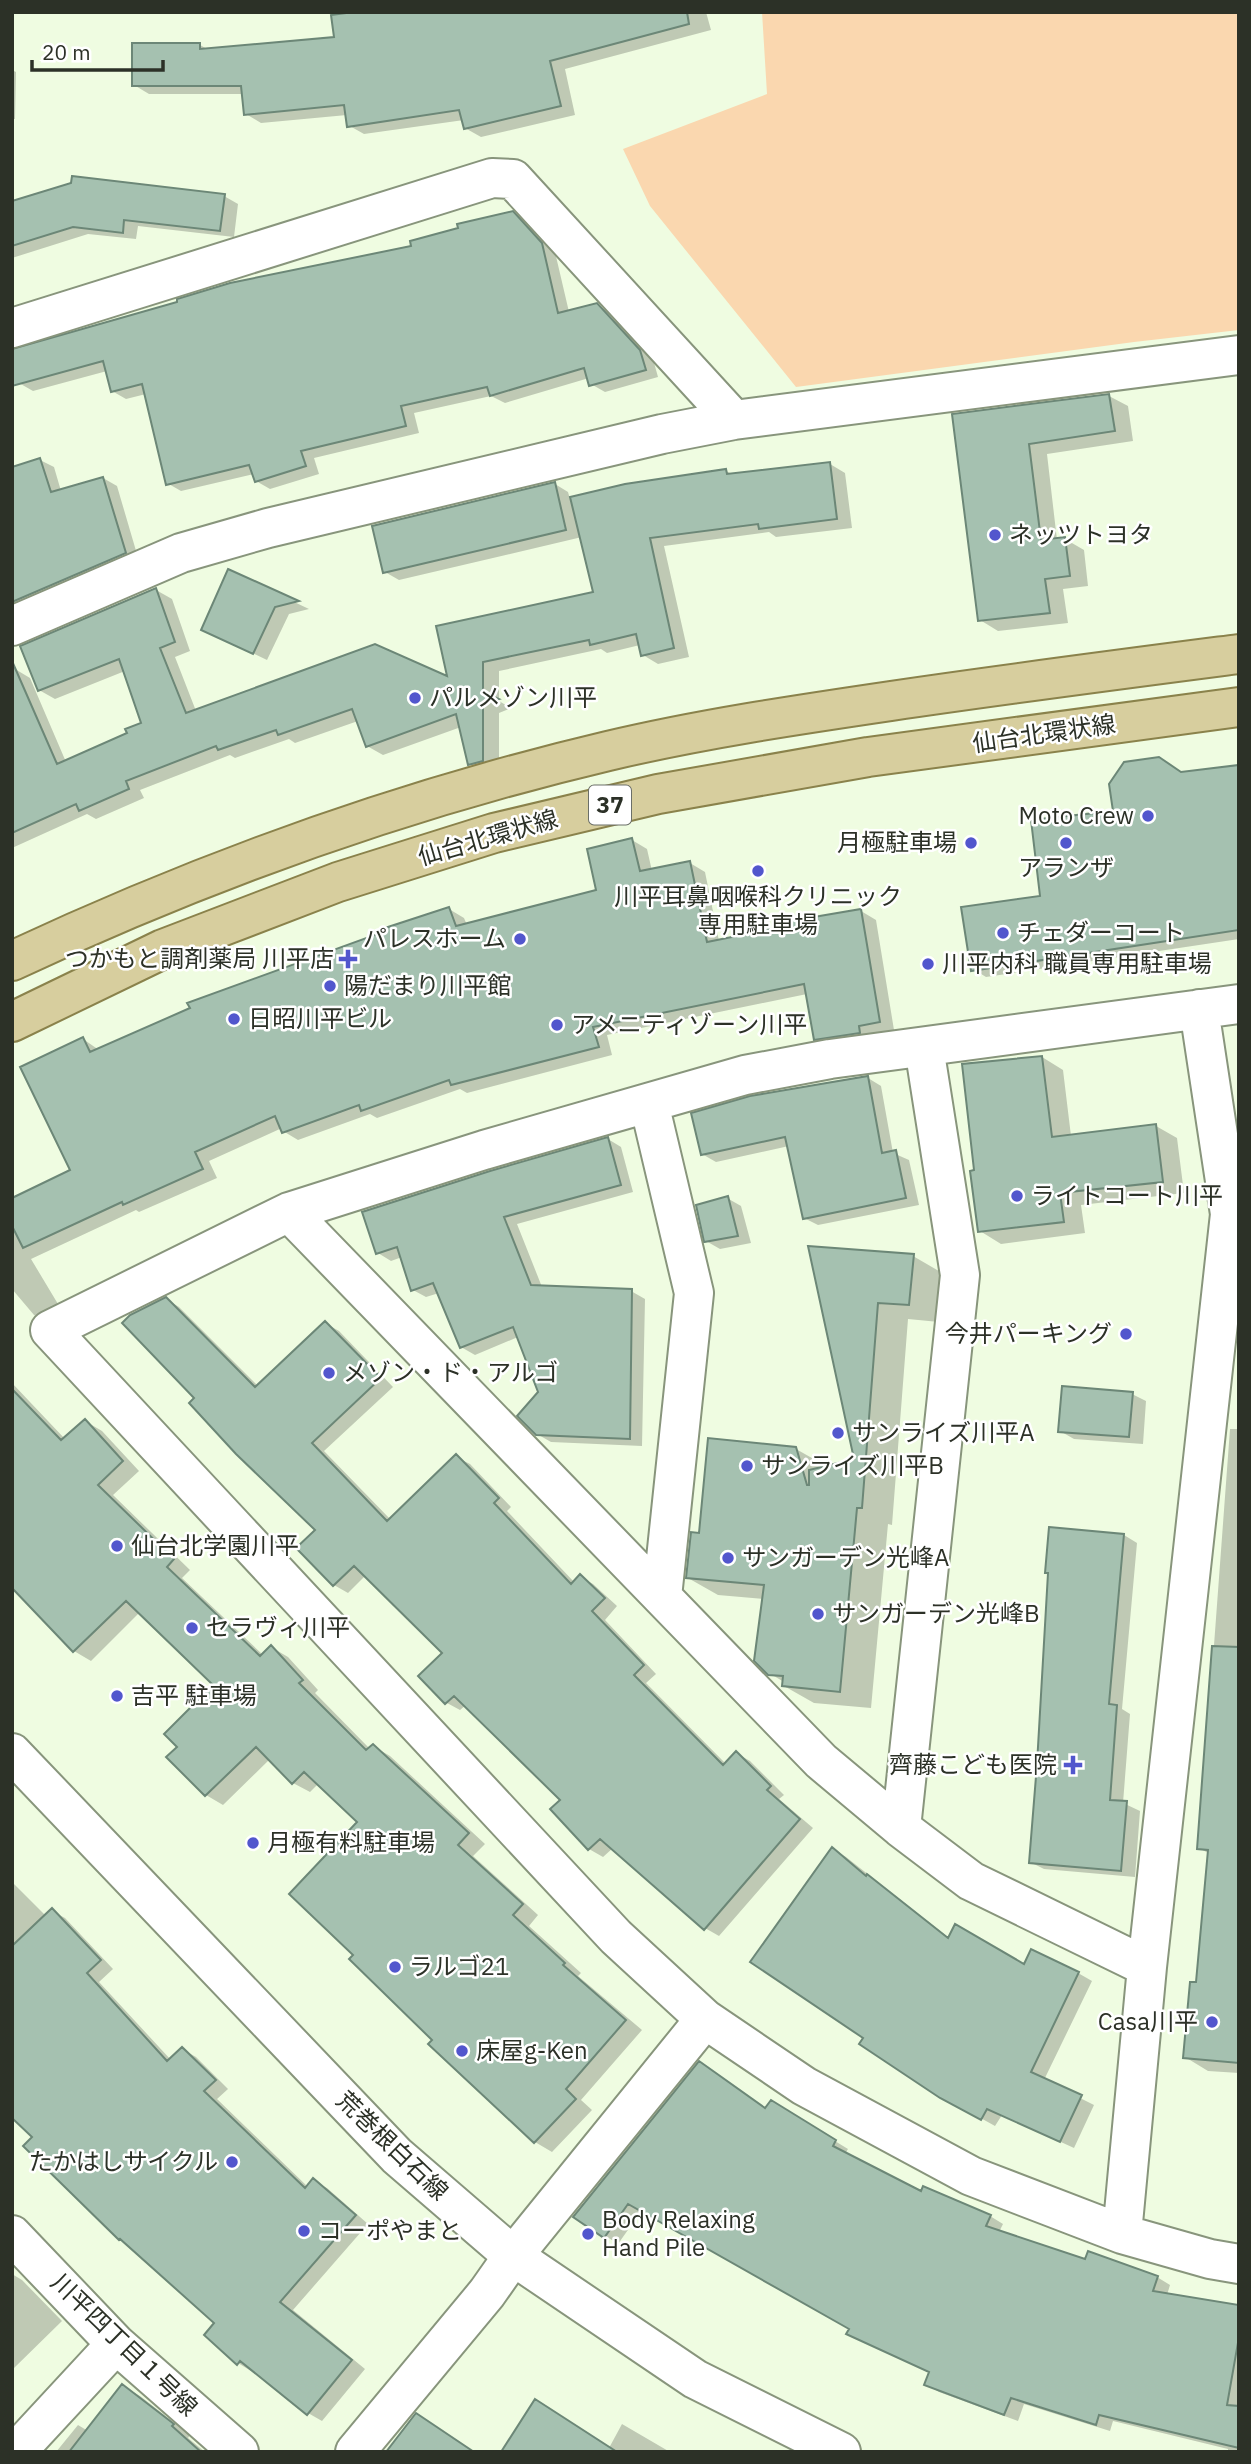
<svg xmlns="http://www.w3.org/2000/svg" width="1251" height="2464" viewBox="0 0 1251 2464" font-family="'IBM Plex Sans','Noto Sans JP',sans-serif">
	<style>
		.green { fill: #fad7af }
		.shadow { fill: #0003 }
		.building { fill: #a5c1b0; stroke: #6c8777; stroke-width: 2 }
		.lines { fill: none; stroke-linecap: round; stroke-linejoin: round }
		.minor-casing { stroke: #88957c; stroke-width: 42 }
		.tertiary-casing { stroke: #88957c; stroke-width: 42 }
		.primary-casing { stroke: #8a824b; stroke-width: 42 }
		.minor { stroke: #fff; stroke-width: 38 }
		.tertiary { stroke: #fff; stroke-width: 38 }
		.primary { stroke: #d7ce9e; stroke-width: 38 }
		.poi-dot { fill: #5256cd; stroke: #fff; stroke-width: 2.5 }
		.labels { text-anchor: middle; stroke-width: 5; stroke-linejoin: round; paint-order: stroke }
		.shield { fill: #fff; stroke: #6b6f68; stroke-width: 2 }
		.shield-label { font-size: 23px; font-weight: bold; fill: #2c3127 }
		.poi-label { font-size: 24px; fill: #2c3127; stroke: #fff; text-anchor: start }
		.street-label { font-size: 24px; fill: #2c3127; stroke: #fff }
	</style>
	<rect width="100%" height="100%" fill="#effce1"/>
	<!-- green -->
	<path class="green" d="M762,12H1239V330L1134,342L796,387L650,206L623,149L767,94Z"/>
	<!-- shadow -->
	<path class="shadow" d="M368,12H706L711,30L565,69L575,115L481,137L465,128L464,120L364,134L348,125L347,115L261,123L246,114L244,94H149L134,85L200,45L209,50L336,38Z
		M12,70L16,72L15,119H12Z
		M224,196L238,204L234,237L138,226L136,239L88,234L12,258V203Z
		M513,213L527,221L555,252L569,312L597,305L611,313L653,359L658,377L605,392L591,384L589,378L505,403L491,396L414,413L419,433L314,458L319,474L270,489L256,481L254,474L181,491L167,483L146,394L126,399L112,391L107,371L33,391L19,383Z
		M1109,396L1128,406L1133,441L1047,454L1057,540L1065,539L1084,550L1088,586L1063,589L1068,623L998,631L980,620L954,415Z
		M40,460L54,467L61,491L103,478L117,486L139,561L12,609V469Z
		M830,464L845,473L852,528L776,537L769,532L664,546L689,657L658,664L643,655L640,645L607,653L601,649L499,671V701L511,708L499,713V769L485,773L470,764L461,727L383,755L367,746L358,721L295,743L289,739L235,758L230,755L140,790L144,798L96,819L87,814L12,848V670L15,669L30,678L66,762L129,734L143,724L125,671L55,699L39,690L156,590L172,599L190,651L175,657L196,711L450,679L595,594L582,537L399,580L385,572L555,484L568,492L570,499L626,485L726,471L734,475Z
		M229,571L309,609L289,614L267,660L203,629Z
		M1239,767V939L986,977L973,969L1042,897L1115,812L1182,773Z
		M632,840L647,849L652,871L690,863L705,872L719,941L861,911L876,920L894,1030L873,1033L874,1041L830,1047L815,1039L807,994L607,1035L612,1055L467,1093L460,1089L377,1118L370,1114L298,1140L283,1131L282,1128L209,1161L217,1178L139,1212L136,1210L31,1259L64,1314L49,1323L34,1315L12,1289V1200L72,1171L83,1039L99,1050L449,909L464,918L467,925L598,891Z
		M1042,1057L1063,1070L1071,1136L1156,1126L1177,1138L1184,1193L1081,1205L1085,1233L1001,1244L980,1231L976,1172Z
		M868,1078L881,1086L893,1153L909,1160L919,1205L818,1225L804,1218L789,1146L716,1162L702,1154Z
		M608,1139L621,1147L633,1192L517,1224L542,1287L631,1291L645,1299L642,1446L551,1442L537,1434L540,1393L518,1337L475,1355L461,1347L439,1293L426,1297L413,1290L402,1257L391,1261L378,1253Z
		M727,1198L741,1206L751,1243L720,1249L706,1241Z
		M811,1248L913,1256L944,1274L939,1322L908,1319L892,1525L888,1524L871,1708L814,1703L784,1686V1682L769,1673L764,1599L718,1595L688,1578L701,1535L796,1449L826,1466L856,1460Z
		M166,1299L179,1307L258,1386L325,1323L339,1331L393,1387L324,1451L391,1520L456,1457L470,1464L511,1507L507,1511L575,1583L580,1577L593,1584L617,1606L605,1620L656,1674L646,1683L726,1764L736,1753L750,1761L784,1795L779,1799L813,1828L719,1936L705,1928L613,1848L603,1857L589,1849L552,1810L562,1800L466,1705L460,1710L447,1703L444,1653L366,1575L348,1593L334,1585L317,1530L197,1398Z
		M12,1383L65,1439L85,1421L102,1431L139,1471L113,1495L190,1570L182,1578L263,1655L271,1647L288,1657L318,1690L315,1693L370,1749L373,1746L390,1756L485,1844L473,1856L538,1915L529,1926L581,1973L578,1976L642,2030L581,2100L592,2110L552,2152L535,2142L431,2044L434,2040L356,1955L360,1822L319,1783L310,1792L293,1783L270,1759L223,1805L206,1795L169,1757L179,1747L216,1685L140,1612L91,1661L74,1651L12,1585Z
		M1132,1394L1146,1401L1143,1444L1074,1439L1060,1431Z
		M1230,1429H1239V2073L1208,2071L1185,2057L1198,1984L1210,1854L1199,1848Z
		M1124,1535L1137,1543L1122,1709L1130,1714L1123,1803L1140,1811L1135,1877L1044,1869L1030,1862Z
		M833,1849L846,1857L949,1938L1025,1966L1078,1973L1092,1981L1044,2080L1094,2105L1074,2148L1002,2115L995,2126L941,2096L866,2038Z
		M12,1882L46,1916L52,1911L65,1918L113,1969L99,1982L171,2060L182,2049L196,2057L228,2089L217,2099L308,2187L313,2181L327,2188L368,2224L293,2310L365,2369L322,2421L308,2413L253,2369L251,2371L238,2363L217,2323L12,2116Z
		M767,2109L784,2110L848,2149L845,2154L922,2193L990,2216L1003,2224L999,2232L1086,2262L1157,2277L1170,2285L1167,2295L1239,2307V2452H1228V2449L1113,2421L1110,2431L1024,2404L1018,2421L939,2392L926,2384L931,2373L642,2210L618,2244L575,2216Z
		M12,2274L22,2280L62,2321L12,2370Z
		M123,2386L140,2396L190,2435L188,2438L205,2452H56L78,2425L88,2431Z
		M622,2424L670,2452H503L609,2448Z"/>
	<!-- building -->
	<path class="building" d="M354,12H687L689,24L550,61L561,106L464,129L459,110L347,127L344,105L244,115L241,86H132V43H200V49L334,37L331,15Z
		M72,176L225,194L220,231L124,220L123,233L73,227L12,246V201L71,183Z
		M513,211L542,243L558,313L597,303L640,350L646,370L589,386L584,368L490,396L487,387L401,406L406,426L301,451L306,466L255,482L249,465L166,485L142,384L111,392L103,361L12,386V349L177,302V299L230,283L411,246L410,241L458,228L457,224Z
		M1109,394L1115,431L1029,444L1041,540L1065,537L1070,576L1045,579L1050,613L978,621L952,414Z
		M40,458L51,492L103,477L126,553L12,602V467Z
		M830,462L837,519L759,529L758,524L650,538L674,648L641,656L636,634L590,645L589,640L483,662V692L499,699L483,704V761L468,765L456,714L366,747L352,709L278,735L276,730L218,750L216,746L126,781L129,789L79,811L76,804L12,833V661L57,764L127,733L125,729L141,723L119,659L38,691L20,646L156,588L175,642L160,648L186,713L375,644L447,676L436,626L593,592L570,497L625,484L726,469L727,474Z
		M555,482L566,530L383,573L372,526Z
		M228,569L299,601L275,607L253,654L201,630Z
		M1159,757L1181,772L1239,765V930L971,971L961,907L1040,896L1031,820L1113,811L1109,784L1124,762Z
		M632,838L640,871L690,861L707,942L791,925L790,921L861,909L880,1022L859,1026L860,1033L814,1040L804,984L593,1027L599,1047L451,1085L449,1080L361,1111L359,1105L282,1133L275,1116L195,1152L203,1169L123,1205L122,1202L23,1248L12,1226V1198L70,1170L20,1067L83,1037L90,1052L190,1008L187,1003L386,931L385,928L449,907L456,926L596,890L587,849Z
		M1042,1056L1052,1137L1156,1124L1163,1182L1060,1193L1064,1222L978,1232L970,1171L974,1170L962,1064Z
		M868,1076L882,1153L896,1150L906,1198L803,1219L785,1137L701,1155L691,1113L750,1096Z
		M608,1137L621,1185L504,1217L531,1285L632,1289L630,1439L536,1435L517,1416L538,1392L513,1327L460,1348L433,1283L411,1291L397,1247L376,1254L362,1212L490,1171Z
		M728,1196L738,1236L704,1242L696,1205Z
		M808,1246L914,1254L909,1305L878,1303L862,1508H857L840,1692L782,1686L783,1676L768,1675L754,1661L764,1585L686,1578L691,1532L699,1533L708,1438L796,1447L807,1485H809V1470L854,1459Z
		M166,1297L255,1387L325,1321L381,1378L312,1443L387,1521L456,1454L499,1498L494,1503L571,1584L580,1574L605,1598L592,1611L644,1665L634,1675L723,1765L736,1751L771,1786L767,1790L800,1819L704,1930L600,1839L588,1850L550,1809L560,1800L454,1696L445,1704L418,1676L442,1653L354,1566L333,1586L296,1548L315,1530L236,1454L189,1403L194,1398L122,1323L130,1315Z
		M1062,1386L1133,1392L1129,1437L1058,1432Z
		M12,1389L61,1440L85,1419L123,1461L98,1485L174,1559L167,1567L260,1656L271,1645L303,1680L299,1683L366,1750L373,1744L469,1833L458,1845L523,1904L513,1915L565,1963L563,1965L626,2020L566,2089L576,2099L534,2143L428,2044L432,2040L349,1959L353,1955L289,1894L357,1822L304,1772L292,1784L256,1747L205,1796L166,1757L177,1747L164,1734L213,1685L126,1601L73,1652L12,1588Z
		M1049,1527L1124,1534L1109,1704L1117,1705L1110,1800L1127,1801L1121,1871L1029,1863L1037,1764L1048,1573H1045Z
		M1212,1646L1239,1647V2063L1183,2058L1190,1982H1196L1208,1850L1197,1849Z
		M832,1847L866,1876L867,1874L948,1938L955,1924L1024,1964L1031,1949L1079,1972L1031,2072L1082,2095L1060,2142L987,2109L981,2120L940,2098L859,2044L863,2038L750,1962Z
		M52,1908L101,1960L87,1973L167,2061L182,2047L216,2080L204,2091L305,2188L313,2178L356,2215L280,2302L352,2360L307,2415L240,2361L237,2365L204,2335L214,2323L120,2239L119,2240L23,2146L32,2137L12,2118V1946Z
		M699,2061L765,2108L771,2100L836,2140L833,2146L921,2191L923,2186L991,2215L986,2226L1085,2259L1088,2251L1158,2276L1153,2291L1239,2305V2337L1227,2405L1239,2406V2448L1099,2415L1096,2425L1011,2398L1004,2415L924,2385L929,2372L846,2334L849,2329L628,2204L604,2238L573,2217Z
		M122,2384L174,2424L172,2426L201,2452H69Z
		M535,2399L617,2452H501Z
		M416,2413L474,2452H386Z"/>
	<g class="lines">
		<!-- minor casing -->
		<g class="minor-casing">
			<path id="minor" d="M12,328L492,178L513,179L734,420
				M12,626L181,553L268,528L662,434L734,420L1239,355
				M1239,1004L830,1059L745,1075L484,1150L289,1212L50,1330L616,1937L705,2019L804,2086L971,2176L1122,2234L1210,2259L1239,2264
				M649,1103L694,1293L662,1597
				M289,1212L821,1761L901,1828L971,1881L1147,1967
				M901,1828L960,1275L924,1047
				M1122,2234L1147,1967L1230,1214L1199,1009
				M12,2235L116,2344L239,2452
				M16,2452L116,2344
				M355,2452L487,2293L513,2256L705,2019"/>
		</g>
		<!-- tertiary casing -->
		<g class="tertiary-casing">
			<path id="tertiary" d="M12,1753L397,2156L513,2256L695,2379L841,2452"/>
		</g>
		<!-- primary casing -->
		<g class="primary-casing">
			<path id="primary" d="M12,961C204,871 401,800 608,751C701,729 796,715 891,701C1006,684 1123,669 1239,654
				M12,1022L163,949L338,882L494,833L658,794L868,757L1239,707"/>
		</g>
		<!-- minor -->
		<use href="#minor" class="minor"/>
		<!-- tertiary -->
		<use href="#tertiary" class="tertiary"/>
		<!-- primary -->
		<use href="#primary" class="primary"/>
	</g>
	<!-- markers -->
	<g class="poi-dot">
		<circle cx="995" cy="535" r="7"/>
		<circle cx="415" cy="698" r="7"/>
		<circle cx="1148" cy="816" r="7"/>
		<circle cx="971" cy="843" r="7"/>
		<circle cx="1066" cy="843" r="7"/>
		<circle cx="758" cy="871" r="7"/>
		<circle cx="1003" cy="933" r="7"/>
		<circle cx="520" cy="939" r="7"/>
		<path d="M344.5 948.5h7v7h7v7h-7v7h-7v-7h-7v-7h7z"/>
		<circle cx="928" cy="964" r="7"/>
		<circle cx="330" cy="986" r="7"/>
		<circle cx="234" cy="1019" r="7"/>
		<circle cx="557" cy="1025" r="7"/>
		<circle cx="1017" cy="1196" r="7"/>
		<circle cx="1126" cy="1334" r="7"/>
		<circle cx="329" cy="1373" r="7"/>
		<circle cx="838" cy="1433" r="7"/>
		<circle cx="747" cy="1466" r="7"/>
		<circle cx="117" cy="1546" r="7"/>
		<circle cx="728" cy="1558" r="7"/>
		<circle cx="818" cy="1614" r="7"/>
		<circle cx="192" cy="1628" r="7"/>
		<circle cx="117" cy="1696" r="7"/>
		<path d="M1069.5 1754.5h7v7h7v7h-7v7h-7v-7h-7v-7h7z"/>
		<circle cx="253" cy="1843" r="7"/>
		<circle cx="395" cy="1967" r="7"/>
		<circle cx="1212" cy="2022" r="7"/>
		<circle cx="462" cy="2051" r="7"/>
		<circle cx="232" cy="2162" r="7"/>
		<circle cx="304" cy="2231" r="7"/>
		<circle cx="588" cy="2234" r="7"/>
	</g>
	<g class="labels">
		<!-- shield labels -->
		<rect class="shield" x="589" y="785.5" width="42" height="39" rx="5"/>
		<g class="shield-label">
			<text x="610" y="813">37</text>
		</g>
		<!-- poi labels -->
		<g class="poi-label">
			<text x="1009" y="543">ネッツトヨタ</text>
			<text x="429" y="706">パルメゾン川平</text>
			<text x="1134" y="824" text-anchor="end">Moto Crew</text>
			<text x="957" y="851" text-anchor="end">月極駐車場</text>
			<text x="1066" y="876" text-anchor="middle">アランザ</text>
			<text x="758" y="905" text-anchor="middle">川平耳鼻咽喉科クリニック<tspan x="758" dy="28">専用駐車場</tspan></text>
			<text x="1017" y="941">チェダーコート</text>
			<text x="506" y="947" text-anchor="end">パレスホーム</text>
			<text x="334" y="967" text-anchor="end">つかもと調剤薬局 川平店</text>
			<text x="942" y="972">川平内科 職員専用駐車場</text>
			<text x="344" y="994">陽だまり川平館</text>
			<text x="248" y="1027">日昭川平ビル</text>
			<text x="571" y="1033">アメニティゾーン川平</text>
			<text x="1031" y="1204">ライトコート川平</text>
			<text x="1112" y="1342" text-anchor="end">今井パーキング</text>
			<text x="343" y="1381">メゾン・ド・アルゴ</text>
			<text x="852" y="1441">サンライズ川平A</text>
			<text x="761" y="1474">サンライズ川平B</text>
			<text x="131" y="1554">仙台北学園川平</text>
			<text x="742" y="1566">サンガーデン光峰A</text>
			<text x="832" y="1622">サンガーデン光峰B</text>
			<text x="206" y="1636">セラヴィ川平</text>
			<text x="131" y="1704">吉平 駐車場</text>
			<text x="1057" y="1773" text-anchor="end">齊藤こども医院</text>
			<text x="267" y="1851">月極有料駐車場</text>
			<text x="409" y="1975">ラルゴ21</text>
			<text x="1198" y="2030" text-anchor="end">Casa川平</text>
			<text x="476" y="2059">床屋g-Ken</text>
			<text x="218" y="2170" text-anchor="end">たかはしサイクル</text>
			<text x="602" y="2228">Body Relaxing<tspan x="602" dy="28">Hand Pile</tspan></text>
			<text x="318" y="2239">コーポやまと</text>
		</g>
		<!-- street labels -->
		<g class="street-label">
			<text transform="translate(1044 734) rotate(-8)" y="8">仙台北環状線</text>
			<text transform="translate(488 838) rotate(-16)" y="8">仙台北環状線</text>
			<text transform="translate(392 2146) rotate(44)" y="8">荒巻根白石線</text>
			<text transform="translate(124 2345) rotate(44)" y="8">川平四丁目１号線</text>
		</g>
	</g>
	<!-- border -->
	<rect width="1251" height="2464" fill="none" stroke="#2c3127" stroke-width="28"/>
	<!-- scale -->
	<path d="M32 60v10h131v-10" fill="none" stroke="#2c3127" stroke-width="3.5"/>
	<text x="42" y="60" font-size="21" fill="#2c3127" stroke="#ffffff" stroke-width="5" paint-order="stroke">20 m</text>
</svg>
